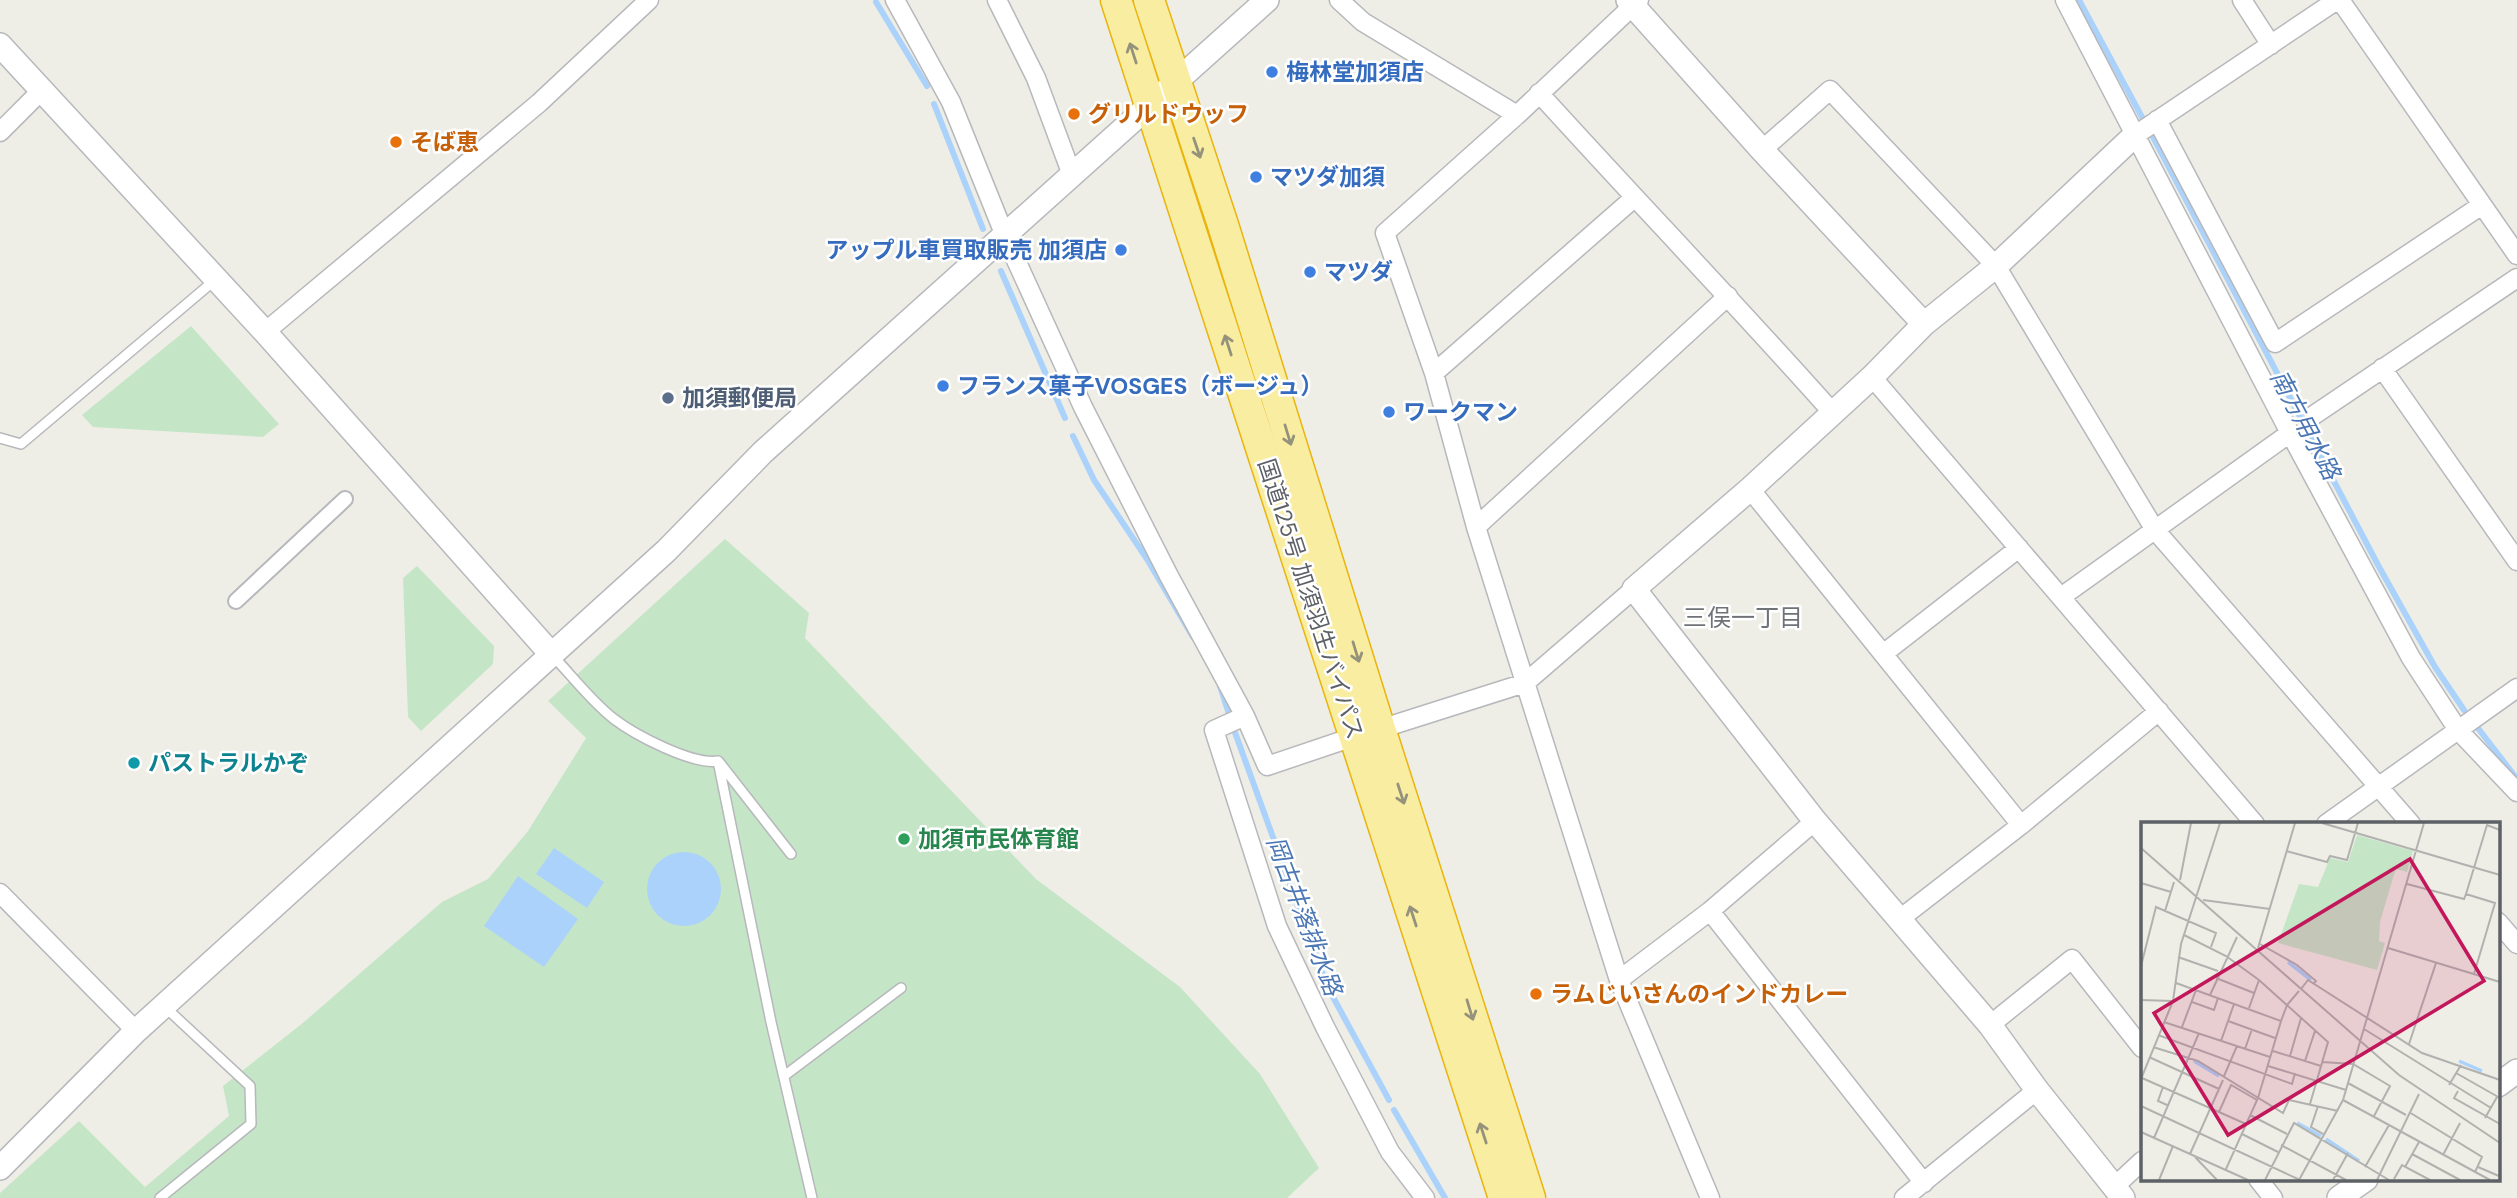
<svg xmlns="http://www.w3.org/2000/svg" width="2517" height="1198" viewBox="0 0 2517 1198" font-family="'DM Sans','Noto Sans JP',sans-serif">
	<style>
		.green { fill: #c5e5c7 }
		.water { fill: #abd2fa }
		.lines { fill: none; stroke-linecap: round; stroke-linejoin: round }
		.stream { stroke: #abd2fa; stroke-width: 6 }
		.service-casing { stroke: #b7b8bc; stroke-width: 12 }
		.pedestrian-casing { stroke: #b7b8bc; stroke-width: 18 }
		.minor-casing { stroke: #b7b8bc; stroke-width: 21 }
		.tertiary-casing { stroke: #b7b8bc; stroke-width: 26 }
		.trunk-casing { stroke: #e9b40d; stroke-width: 33 }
		.service { stroke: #fff; stroke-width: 9 }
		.pedestrian { stroke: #fff; stroke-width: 14 }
		.minor { stroke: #fff; stroke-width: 18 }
		.tertiary { stroke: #fff; stroke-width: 23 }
		.trunk { stroke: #f9eda2; stroke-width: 30 }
		.oneway { stroke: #94927b }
		.shop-dot { fill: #3f7fe0; stroke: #fff; stroke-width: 2.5 }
		.food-dot { fill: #e8710a; stroke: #fff; stroke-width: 2.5 }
		.service-dot { fill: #5c6f8a; stroke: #fff; stroke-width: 2.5 }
		.culture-dot { fill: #0f9aa8; stroke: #fff; stroke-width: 2.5 }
		.leisure-dot { fill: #2e9e5b; stroke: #fff; stroke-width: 2.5 }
		.labels { text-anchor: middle; stroke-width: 5; stroke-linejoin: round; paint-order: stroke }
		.shop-label { font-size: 23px; font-weight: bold; fill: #366cbe; stroke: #fff; text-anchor: start }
		.food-label { font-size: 23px; font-weight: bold; fill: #c56008; stroke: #fff; text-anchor: start }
		.service-label { font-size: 23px; font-weight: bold; fill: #4e5e75; stroke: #fff; text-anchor: start }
		.street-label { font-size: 23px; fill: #5e6166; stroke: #fff }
		.culture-label { font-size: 23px; font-weight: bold; fill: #0d838f; stroke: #fff; text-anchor: start }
		.leisure-label { font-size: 23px; font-weight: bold; fill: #27864d; stroke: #fff; text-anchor: start }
		.water-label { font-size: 24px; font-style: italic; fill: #4b77b5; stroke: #fff }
		.neighbourhood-label { font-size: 24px; fill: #6f7378; stroke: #fff }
		.inset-river { fill: none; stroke: #abd2fa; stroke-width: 3.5 }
		.inset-road { fill: none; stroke: #b1b2af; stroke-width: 2 }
		.view { fill: #c2185b; fill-opacity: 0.15; stroke: #c2185b; stroke-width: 3.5 }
		.inset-edge { fill: none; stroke: #5e6166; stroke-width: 3.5 }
	</style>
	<rect width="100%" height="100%" fill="#efeee6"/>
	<!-- green -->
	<path class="green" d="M191,326L279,424L263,437L93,427L82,415Z
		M725,539L809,613L805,638L1036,879L1180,987L1260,1074L1319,1168L1287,1198H0V1193L79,1121L145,1187L229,1116L223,1086L304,1022L442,902L488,879L528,831L586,738L548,701Z
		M417,566L494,646L493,664L421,731L408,717L403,578Z"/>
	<!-- water -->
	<path class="water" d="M554,848L604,882L587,908L536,874Z
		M647 889a37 37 0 1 1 74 0a37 37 0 1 1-74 0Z
		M518,876L578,919L544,967L484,926Z"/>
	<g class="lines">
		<!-- stream -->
		<path class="stream" d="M2079,0L2143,119
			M876,2L927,86
			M934,104L983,229
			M2153,137L2378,565L2435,667L2464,710
			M1001,271L1065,418
			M1073,436L1094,480L1147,559L1193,637
			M1220,686L1229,714
			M2474,723L2517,779
			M1233,727L1327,986L1389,1100
			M1394,1110L1445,1198"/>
		<!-- service casing -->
		<g class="service-casing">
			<path id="service" d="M0,438L21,444L215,280
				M553,656C573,677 592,702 614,719C635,735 692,765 718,761L771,1022L812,1198
				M719,762L791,854
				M784,1076L901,988
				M160,1198L251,1124L250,1086L165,1007"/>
		</g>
		<!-- pedestrian casing -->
		<g class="pedestrian-casing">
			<path id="pedestrian" d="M236,601L345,499"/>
		</g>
		<!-- minor casing -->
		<g class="minor-casing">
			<path id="minor" d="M895,0L951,102L1005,236L1083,407L1169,576L1245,716L1267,766L1356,736
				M997,0L1036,78L1072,175
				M1339,0L1363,22L1517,115
				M1639,0L1517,115L1385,233L1434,373L1476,527L1619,980L1710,1198
				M2065,0L2290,433L2411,658L2458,730L2517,792
				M2242,0L2271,45
				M2340,0L2517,255
				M1539,93C1636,200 1736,304 1832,412
				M2157,120L2275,343L2482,205
				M0,132L42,90
				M2134,136L2337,0
				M1762,150L1830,90L1996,266L2155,530L2411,824
				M265,332L539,103L649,0
				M2382,368L2517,561
				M1434,373L1634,198
				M1872,377L2255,824
				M2314,415L2517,278
				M1750,489L2021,825
				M1476,527L1728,296
				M2061,597L2290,433
				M1883,654L2019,548
				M1245,716L1214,730L1277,926L1325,1027L1390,1152L1425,1198
				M1380,729L1525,683L1634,589
				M2326,824L2517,688
				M0,893L136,1031
				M1710,911L1924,1183
				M1901,918L2021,825L2159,711
				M2498,922L2517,944
				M1619,980L1710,911L1815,821
				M1990,1025L2072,959L2142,1048
				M2258,1179L2273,1198
				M2114,1187L2142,1161
				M1904,1198L2037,1090"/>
		</g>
		<!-- tertiary casing -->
		<g class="tertiary-casing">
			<path id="tertiary" d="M1628,0L1762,150L1924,324
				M0,45L265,332L552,655
				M2498,1085L2517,1071
				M0,1168L136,1031L666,551L763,452L1267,0
				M2123,1198L2037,1090L1990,1025L1815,821L1634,589L1750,489L1872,377L1924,324L1996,266L2134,136
				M2339,1198L2366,1179"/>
		</g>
		<!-- trunk casing -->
		<g class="trunk-casing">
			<path id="trunk" d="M1116,0L1504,1198
				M1149,0L1223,225L1380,729L1530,1198"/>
		</g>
		<!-- service -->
		<use href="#service" class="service"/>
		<!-- pedestrian -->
		<use href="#pedestrian" class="pedestrian"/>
		<!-- minor -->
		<use href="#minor" class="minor"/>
		<!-- tertiary -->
		<use href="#tertiary" class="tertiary"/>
		<!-- trunk -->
		<use href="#trunk" class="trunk"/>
	</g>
	<!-- one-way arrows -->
	<defs><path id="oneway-shaft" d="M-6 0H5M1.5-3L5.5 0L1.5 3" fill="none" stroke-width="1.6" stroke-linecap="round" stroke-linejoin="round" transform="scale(1.75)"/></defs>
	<g class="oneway">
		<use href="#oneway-shaft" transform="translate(1133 53) rotate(-108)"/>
		<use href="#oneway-shaft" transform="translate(1197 148) rotate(71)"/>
		<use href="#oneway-shaft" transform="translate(1228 345) rotate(-108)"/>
		<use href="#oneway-shaft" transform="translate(1288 435) rotate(73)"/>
		<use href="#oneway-shaft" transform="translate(1356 652) rotate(73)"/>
		<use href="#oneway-shaft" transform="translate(1401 794) rotate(72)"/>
		<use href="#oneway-shaft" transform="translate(1413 916) rotate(-108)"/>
		<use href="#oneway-shaft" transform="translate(1470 1010) rotate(73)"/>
		<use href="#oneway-shaft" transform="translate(1483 1133) rotate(-108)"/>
	</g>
	<!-- markers -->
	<g class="shop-dot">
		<circle cx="1272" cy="72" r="7"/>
		<circle cx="1256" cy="177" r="7"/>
		<circle cx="1121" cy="250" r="7"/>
		<circle cx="1310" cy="272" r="7"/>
		<circle cx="943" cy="386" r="7"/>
		<circle cx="1389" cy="412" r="7"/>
	</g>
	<g class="food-dot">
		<circle cx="1074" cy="114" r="7"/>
		<circle cx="396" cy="142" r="7"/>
		<circle cx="1536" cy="994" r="7"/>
	</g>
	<circle class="service-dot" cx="668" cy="398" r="7"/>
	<circle class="culture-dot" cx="134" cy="763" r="7"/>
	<circle class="leisure-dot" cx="904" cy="839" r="7"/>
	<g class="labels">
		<!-- shop labels -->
		<g class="shop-label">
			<text x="1286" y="80">梅林堂加須店</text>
			<text x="1270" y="185">マツダ加須</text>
			<text x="1107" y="258" text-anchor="end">アップル車買取販売 加須店</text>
			<text x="1324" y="280">マツダ</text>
			<text x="957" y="394">フランス菓子VOSGES（ボージュ）</text>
			<text x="1403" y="420">ワークマン</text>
		</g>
		<!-- food labels -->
		<g class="food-label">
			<text x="1088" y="122">グリルドウッフ</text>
			<text x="410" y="150">そば恵</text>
			<text x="1550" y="1002">ラムじいさんのインドカレー</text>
		</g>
		<!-- service labels -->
		<g class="service-label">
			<text x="682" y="406">加須郵便局</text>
		</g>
		<!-- street labels -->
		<g class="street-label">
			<text transform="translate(1311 599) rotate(72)" y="8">国道125号 加須羽生バイパス</text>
		</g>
		<!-- culture labels -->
		<g class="culture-label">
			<text x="148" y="771">パストラルかぞ</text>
		</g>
		<!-- leisure labels -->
		<g class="leisure-label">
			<text x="918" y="847">加須市民体育館</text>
		</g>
		<!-- water labels -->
		<g class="water-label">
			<text transform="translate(2305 425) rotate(62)" y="8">南方用水路</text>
			<text transform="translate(1304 916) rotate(69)" y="8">岡古井落排水路</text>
		</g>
		<!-- neighbourhood labels -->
		<g class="neighbourhood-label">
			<text x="1743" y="626">三俣一丁目</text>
		</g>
	</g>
	<!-- overview -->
	<g transform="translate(2141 822)">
		<rect width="359" height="359" fill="#efeee6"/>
		<path d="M216,13L272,29L266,50L255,47L251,59L239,100L238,119L244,121L236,148L137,121L158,62L177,65L189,36L207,40Z" fill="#c5e5c7"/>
		<path class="inset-river" d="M147,140L170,158M53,239L78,254M318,239L341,249M156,301L180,314M185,317L218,339"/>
		<path class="inset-road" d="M181,1L359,53M0,26L258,253L359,321M145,29L186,40L189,34L206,38L217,1M39,58L50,1M0,61L30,70M266,62L323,77L325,72M62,78L129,87M24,89L33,60M43,113L85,134L118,158L187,220L169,282M119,122L156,143L175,159L172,162M117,126L154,1M247,126L359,160M37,135L77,149M0,144L15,85L75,111L70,125M333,152L354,81L325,72L346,3L359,8M75,156L113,171M35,161L140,199L117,276L85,347M160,167L167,158L281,231L359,258M69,173L96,115M0,178L32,179M51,180L73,188L77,176M108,186L118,158M87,199L134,216M140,199L146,183L158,169M23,200L129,235M41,205L55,168M223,207L350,286M17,213L151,262L154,251M80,219L93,182M268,222L295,141M12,225L57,239L142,291L148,278L197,289M104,227L111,207M132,229L180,244M149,234L160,196M8,235L78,267M164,239L174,209M181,240L212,242L249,264L233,294M127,244L205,268M315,251L359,276M83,254L96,224M1,256L105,302M0,257L32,179L40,122L79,1M207,261L265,293M308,263L320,243M22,265L17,279L26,283M317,269L313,276L359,302M202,278L349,358M0,284L159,358M177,284L170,305L184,313M78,290L90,263L116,278M268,290L341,335L334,350M109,293L146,312M344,296L356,275M0,310L107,358M101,312L137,330M13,316L58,211M140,323L205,358M49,332L82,258M271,332L319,358M302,333L319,301M54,335L76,358M224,345L248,303M264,345L278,320M337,345L358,354M253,357L261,343L289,358M18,358L32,324M124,358L153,301L248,358M158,358L202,278L283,1M192,358L207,331M236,358L278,272"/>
		<path class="view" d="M269,37L343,159L87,313L13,191Z"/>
		<rect width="359" height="359" class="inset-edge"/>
	</g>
</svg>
